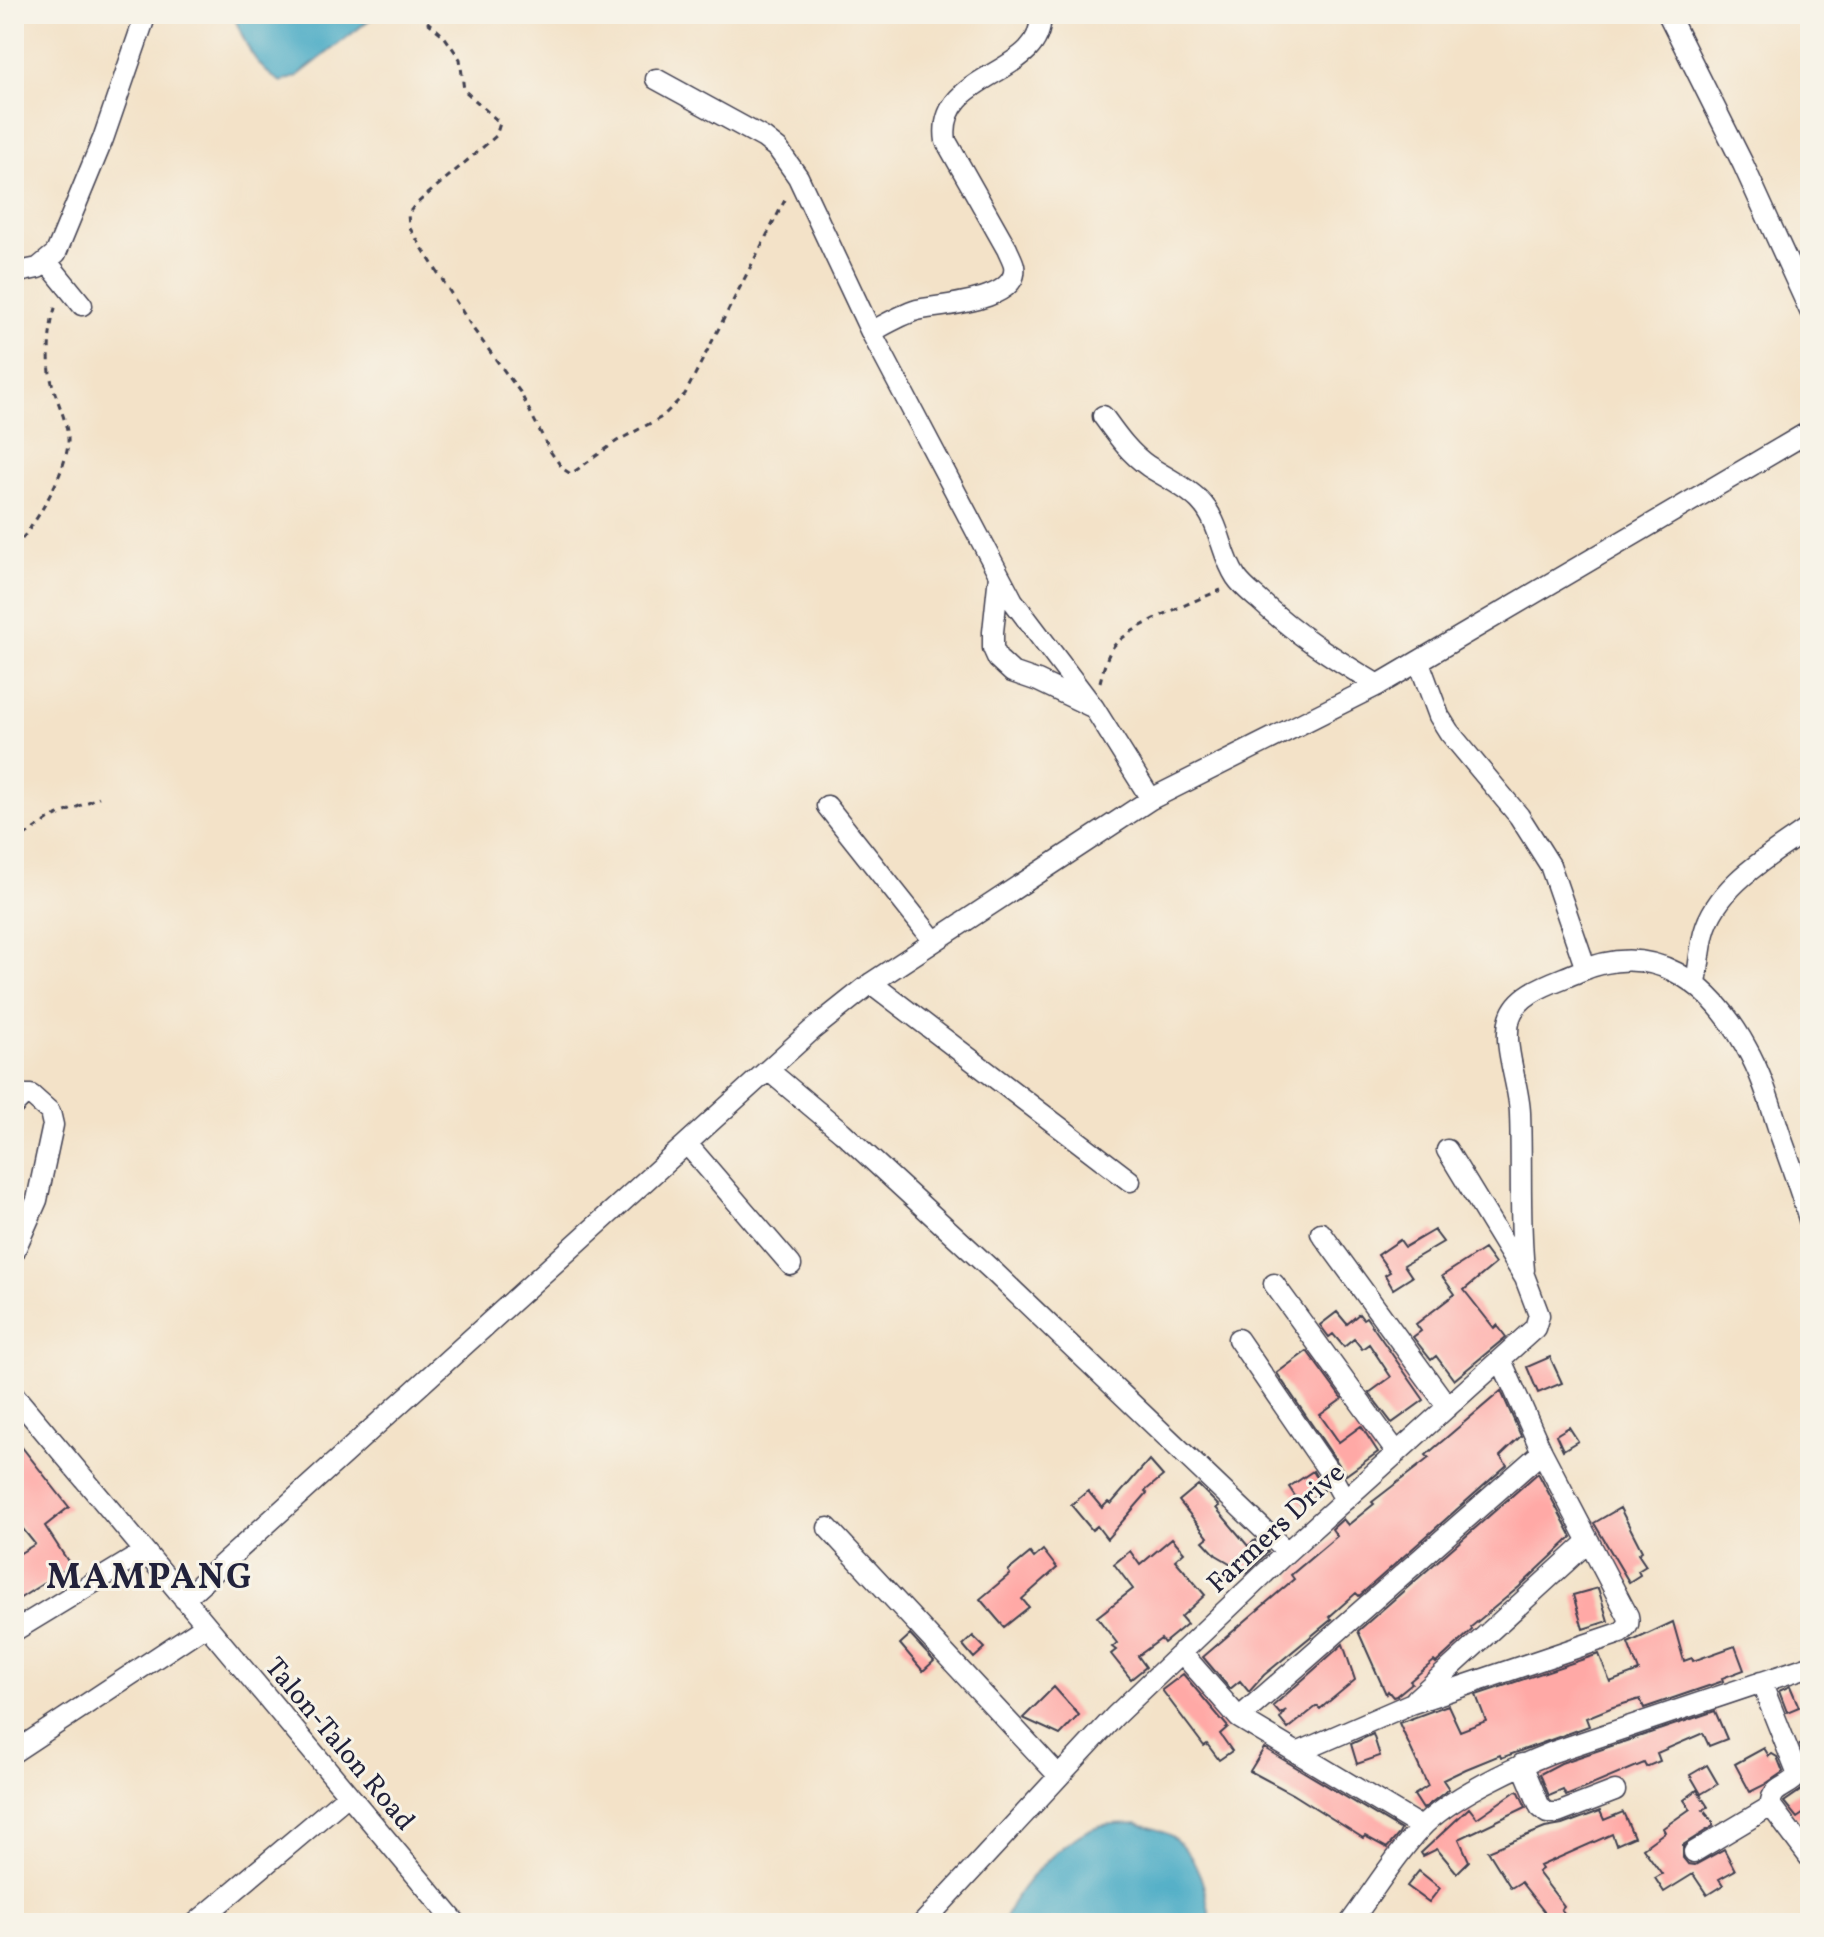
<svg xmlns="http://www.w3.org/2000/svg" width="1824" height="1937" viewBox="0 0 1824 1937" font-family="Vollkorn,serif">
	<style>
		.water { fill: #45a9c4; stroke: #346680; stroke-width: 2 }
		.building { fill: #ffa9a6 }
		.lines { fill: none; stroke-linecap: round; stroke-linejoin: round }
		.minor-casing { stroke: #413f50; stroke-width: 23 }
		.path { stroke: #413f50; stroke-width: 3; stroke-dasharray: 6 6; stroke-linecap: butt }
		.minor { stroke: #fff; stroke-width: 20 }
		.labels { text-anchor: middle; stroke-width: 6; stroke-linejoin: round; paint-order: stroke }
		.street-label { font-size: 28px; fill: #22223b; stroke: #f7f3e8 }
		.district-label { font-size: 36px; font-weight: bold; letter-spacing: 2px; fill: #22223b; stroke: #f7f3e8 }
	</style>
	<rect width="100%" height="100%" fill="#f7f3e8"/>
	<filter id="ink" filterUnits="userSpaceOnUse"><feTurbulence type="fractalNoise" baseFrequency=".0125" numOctaves="2"/><feDisplacementMap in="SourceGraphic" scale="16" xChannelSelector="R" yChannelSelector="G"/><feConvolveMatrix kernelMatrix="1 2 1 2 8 2 1 2 1" color-interpolation-filters="sRGB"/></filter>
	<filter id="wash" filterUnits="userSpaceOnUse"><feTurbulence type="fractalNoise" baseFrequency=".006" numOctaves="4" result="noise"/><feDisplacementMap in="SourceGraphic" scale="32" xChannelSelector="R" yChannelSelector="G"/><feGaussianBlur stdDeviation="1.8" result="paint"/><feColorMatrix in="noise" values="0 0 0 0 0 0 0 0 0 0 0 0 0 0 0 0 0 1.4 0 .05"/><feComposite in="paint" operator="in"/></filter>
	<g filter="url(#wash)">
		<rect width="100%" height="100%" fill="#f3e2c8"/>
		<!-- water -->
		<path class="water" d="M233,14H377L296,77L281,82C254,67 244,41 233,14Z
			M1137,1823C1148,1827 1164,1830 1173,1837C1200,1859 1206,1890 1211,1923H1004C1010,1891 1068,1834 1099,1826C1111,1823 1125,1824 1137,1823Z"/>
		<g id="blocks">
			<!-- building -->
			<path class="building" d="M1434,1230L1443,1242L1404,1265L1412,1277L1393,1289L1385,1275L1390,1272L1378,1255L1400,1240L1405,1247Z
				M1484,1249L1495,1264L1464,1290L1494,1328L1497,1325L1506,1337L1454,1380L1436,1356L1431,1360L1413,1337L1421,1331L1416,1324L1455,1294L1442,1276Z
				M1337,1312L1347,1324L1359,1314L1363,1319L1366,1317L1424,1400L1392,1423L1369,1393L1391,1377L1369,1344L1362,1349L1354,1339L1344,1347L1333,1334L1329,1337L1320,1325Z
				M1307,1351L1342,1399L1320,1415L1339,1442L1361,1426L1378,1452L1346,1475L1277,1373Z
				M1550,1357L1562,1383L1538,1393L1527,1367Z
				M1501,1391L1521,1436L1500,1456L1507,1465L1359,1596L1356,1593L1329,1617L1332,1619L1264,1675L1249,1692L1240,1681L1230,1689L1203,1657L1294,1579L1291,1575L1337,1536L1332,1529L1343,1519L1348,1525L1374,1504L1372,1502L1429,1458L1426,1455Z
				M1569,1427L1578,1441L1563,1450L1556,1435Z
				M14,1437L69,1507L45,1526L71,1566L14,1602V1557L35,1544L14,1518Z
				M1149,1460L1163,1476L1145,1491L1147,1493L1107,1539L1097,1526L1092,1530L1071,1505L1088,1491L1102,1508L1108,1502L1111,1504Z
				M1313,1471L1324,1490L1301,1505L1289,1487Z
				M1538,1473L1572,1537L1519,1587L1471,1627L1472,1630L1436,1663L1434,1661L1410,1681L1412,1683L1396,1696L1393,1697L1388,1691L1386,1694L1358,1631Z
				M1198,1485L1219,1506L1216,1508L1248,1546L1255,1540L1268,1552L1247,1573L1216,1555L1203,1541L1208,1537L1179,1501Z
				M1620,1508L1642,1551L1638,1554L1646,1566L1638,1571L1640,1575L1629,1582L1594,1523Z
				M1172,1538L1184,1552L1175,1560L1205,1595L1181,1617L1187,1624L1164,1643L1161,1639L1138,1656L1146,1667L1131,1679L1111,1654L1116,1650L1112,1647L1117,1643L1097,1617L1133,1589L1114,1564L1130,1551L1140,1565Z
				M1043,1550L1057,1568L1022,1599L1029,1607L1004,1627L980,1599L1010,1574L1008,1571L1030,1553L1034,1558Z
				M1598,1588L1608,1621L1583,1629L1573,1595Z
				M1673,1622L1684,1661L1692,1658L1693,1661L1735,1646L1744,1670L1722,1678L1723,1681L1644,1708L1640,1699L1613,1707L1586,1718L1589,1726L1501,1758L1500,1755L1466,1769L1443,1780L1449,1789L1423,1809L1414,1795L1428,1786L1399,1723L1448,1705L1460,1731L1486,1721L1476,1695L1599,1654L1610,1682L1639,1671L1628,1643Z
				M910,1635L934,1661L923,1671L900,1644Z
				M973,1636L985,1648L974,1658L963,1645Z
				M1343,1644L1355,1680L1320,1709L1317,1706L1288,1729L1280,1719L1286,1710L1280,1714L1273,1706Z
				M1183,1674L1228,1727L1220,1734L1232,1751L1219,1760L1207,1744L1204,1746L1162,1690Z
				M1790,1686L1799,1707L1787,1712L1779,1691Z
				M1054,1687L1079,1715L1060,1735L1023,1718Z
				M1715,1711L1727,1739L1709,1746L1703,1733L1657,1753L1660,1761L1646,1767L1644,1763L1566,1796L1563,1790L1549,1796L1540,1774L1561,1763Z
				M1373,1734L1380,1756L1357,1764L1351,1744Z
				M1810,1739V1764L1808,1765L1800,1745Z
				M1264,1748L1401,1830L1399,1834L1387,1848L1365,1836L1363,1838L1293,1794L1250,1771Z
				M1764,1748L1769,1756L1772,1754L1777,1757L1783,1772L1764,1785L1750,1792L1735,1764Z
				M1707,1765L1718,1784L1701,1794L1690,1775Z
				M1803,1789L1810,1799V1809L1797,1818L1784,1802Z
				M1697,1790L1708,1807L1703,1810L1713,1822V1826L1683,1845V1858L1688,1864L1695,1865L1724,1849L1735,1870L1719,1879L1723,1885L1707,1895L1693,1874L1664,1892L1655,1878L1662,1874L1643,1848L1665,1832L1663,1828L1690,1809L1684,1800Z
				M1516,1791L1519,1792L1526,1807L1459,1839L1469,1861L1457,1873L1437,1849L1423,1856L1421,1853L1469,1808L1477,1818Z
				M1600,1811L1604,1820L1623,1812L1634,1837L1616,1845L1612,1834L1540,1866L1542,1869L1538,1872L1564,1906L1561,1909L1565,1914L1553,1923L1521,1882L1511,1888L1488,1851L1545,1828L1562,1825Z
				M1419,1871L1440,1888L1429,1902L1407,1886Z"/>
		</g>
	</g>
	<g filter="url(#ink)">
		<use href="#blocks" fill-opacity="0" stroke="#413f50" stroke-width="2"/>
		<g class="lines">
			<!-- minor casing -->
			<g class="minor-casing">
				<path id="minor" d="M1668,14L1743,164L1810,311
					M656,79L764,138L778,149L798,177L871,332L1013,601L1094,708L1151,799
					M47,262L82,305
					M14,273L38,268L56,253L103,139L146,14
					M871,332C886,324 901,315 917,310C938,305 1020,302 1014,266C1013,261 1009,254 1007,249L946,141C935,70 1047,77 1040,14
					M1103,416C1116,434 1129,453 1148,466C1165,477 1185,486 1199,500C1221,522 1220,553 1236,577C1242,586 1250,592 1258,599C1295,634 1335,659 1378,685
					M999,575L993,632V648L998,659L1012,672L1038,681L1090,706
					M1419,662L1439,716L1449,732L1519,816L1550,865L1586,969
					M827,806L934,941
					M871,983L1130,1181
					M1696,983C1699,967 1700,949 1704,933C1717,884 1772,855 1810,827
					M768,1070L842,1132L995,1273L1287,1552
					M14,1105L24,1095H31L50,1112L53,1125L37,1200L14,1252
					M687,1144L791,1265
					M1321,1233L1448,1407
					M1524,1270C1519,1218 1522,1166 1520,1113C1519,1084 1502,1045 1510,1018C1518,991 1556,982 1578,972C1653,939 1710,982 1746,1047C1762,1075 1771,1106 1781,1137C1791,1165 1802,1194 1810,1223
					M1274,1284L1397,1453
					M1238,1339L1330,1473L1345,1500
					M14,1395L456,1923
					M828,1528L1058,1775
					M184,1599L812,1030L871,983L1151,799L1378,685L1810,431
					M14,1631L144,1552
					M1181,1652L1239,1718L1421,1827
					M1761,1682L1798,1775C1789,1788 1769,1787 1771,1806L1810,1858
					M1416,1699L1589,1541
					M1239,1718L1542,1452
					M14,1752L206,1625
					M1297,1753L1410,1704L1620,1633C1627,1628 1630,1624 1628,1616L1542,1452L1501,1360
					M1522,1764L1540,1807L1547,1813H1558L1615,1791
					M1694,1852L1771,1806
					M196,1923L348,1795
					M923,1923L1115,1716L1287,1552L1535,1328L1539,1315L1525,1278L1447,1150
					M1350,1923C1373,1892 1394,1857 1420,1829C1448,1798 1515,1767 1553,1752L1810,1666"/>
			</g>
			<!-- path -->
			<path class="path" d="M418,14L444,36L460,59L464,90L500,123L496,136L415,205L408,214L409,227L474,330L520,392L550,451L563,469L571,474L617,441L662,417L685,394L786,198
				M14,548C34,528 70,467 68,438C66,415 53,395 50,373C48,351 49,326 56,305
				M1100,682C1103,671 1106,657 1113,647C1129,626 1195,601 1221,590
				M14,843L48,820L99,797"/>
			<!-- minor -->
			<use href="#minor" class="minor"/>
		</g>
	</g>
	<g class="labels">
		<!-- street labels -->
		<g class="street-label">
			<text transform="translate(1275 1527) rotate(-43)" y="10">Farmers Drive</text>
			<text transform="translate(341 1743) rotate(50)" y="10">Talon-Talon Road</text>
		</g>
		<!-- district labels -->
		<g class="district-label">
			<text x="150" y="1588">MAMPANG</text>
		</g>
	</g>
	<!-- margin -->
	<rect width="1824" height="1937" fill="none" stroke="#f7f3e8" stroke-width="48"/>
</svg>
